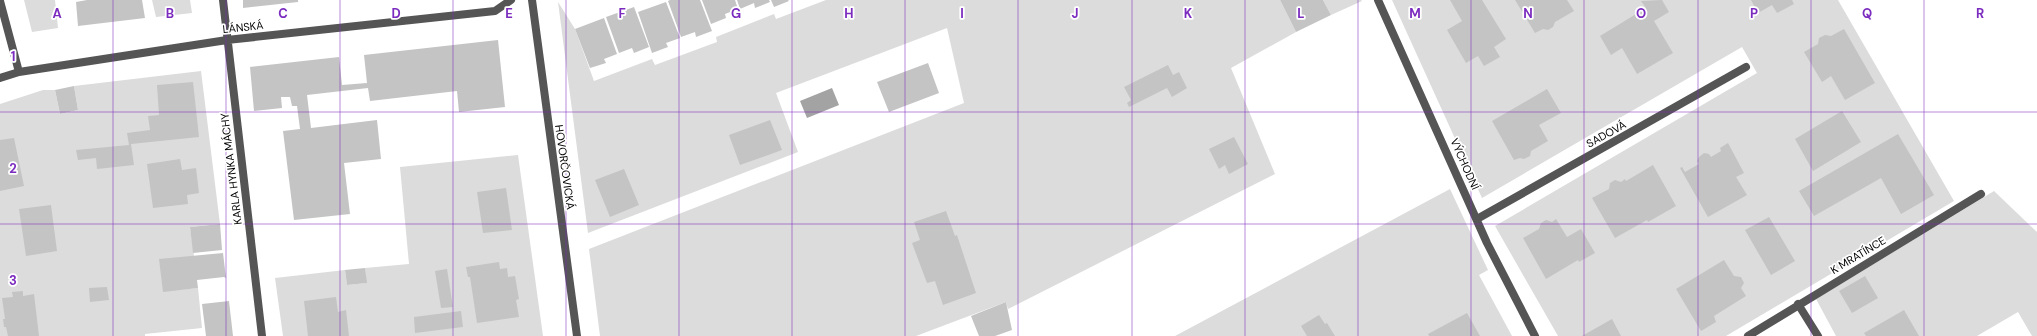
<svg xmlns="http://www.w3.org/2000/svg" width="2037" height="336" viewBox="0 0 2037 336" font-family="'DM Sans',sans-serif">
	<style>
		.green { fill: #dcdcdc }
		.water { fill: #a3a3a3 }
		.building { fill: #c4c4c4 }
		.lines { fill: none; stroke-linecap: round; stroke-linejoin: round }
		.minor { stroke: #555; stroke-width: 8 }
		.tertiary { stroke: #555; stroke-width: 8 }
		.grid { fill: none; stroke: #7b2cbf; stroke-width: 1; stroke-opacity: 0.55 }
		.labels { text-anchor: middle; stroke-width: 3.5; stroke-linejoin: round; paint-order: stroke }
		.street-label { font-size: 11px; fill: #000; stroke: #fff }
		.grid-label { font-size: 13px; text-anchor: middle; font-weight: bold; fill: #7b2cbf; stroke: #fff; stroke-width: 3.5; stroke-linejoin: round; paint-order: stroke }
	</style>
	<rect width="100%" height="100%" fill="#fff"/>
	<!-- green -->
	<path class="green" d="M24,0H55L58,28L32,32Z
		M152,0H190L192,13L156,17Z
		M826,0H1280L1296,32L1231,68L1275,174L1008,309L1006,302L916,336H600L589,249L964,103L947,28L776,93L798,152L588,233L558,2L575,29L594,81L652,59L655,65L717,42L716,37L774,14L776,19Z
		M1323,0H1361L1362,1L1331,15Z
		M1392,0H1838L1954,201L1726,336H1558L1495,226L1757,73L1742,47L1482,198Z
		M201,71L220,224L190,227L194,256L163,291L198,288L202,328L145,334V336H0V104L43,90H55L60,114L78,110L74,86Z
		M518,155L543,336H283L275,278L345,270L347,285L366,283L365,268L409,264L400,167Z
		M1450,189L1488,270L1479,275L1512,336H1175Z
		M1994,191L2037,232V336H2032L2018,312L1977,336H1836L1816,299Z"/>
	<!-- water -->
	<path class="water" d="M832,88L839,105L807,118L800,101Z"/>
	<!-- building -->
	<path class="building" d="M87,0H142L145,18L78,26L76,2Z
		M243,0H298V2L243,8Z
		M670,0H700L712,31L696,37L695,32L681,37L668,1Z
		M702,0H735L738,9L725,14L726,18L711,24Z
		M737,0H769L770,2L755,8L754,3L740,9Z
		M771,0H788L789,1L774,7Z
		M1280,0H1323L1331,15L1296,32Z
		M1450,0H1482L1506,39L1494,47L1500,57L1484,66L1478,56L1466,63L1447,30L1462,21Z
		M1515,0H1567L1574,11L1555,22L1553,27L1548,30L1543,29L1535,33Z
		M1662,0L1669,12L1654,21L1673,53L1637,74L1622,48L1611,55L1600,36L1646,8L1641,1Z
		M1751,0H1792L1794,4L1777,13L1772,5L1758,13Z
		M666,2L680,38L666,43L668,47L652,53L638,12Z
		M634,7L649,47L634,53L632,48L619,53L606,17Z
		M604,18L617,54L604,59L606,63L590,68L575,29Z
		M1844,29L1875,83L1845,100L1831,76L1822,82L1804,52L1818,44L1819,38L1825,35L1831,36Z
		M498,40L505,107L459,112L457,91L370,101L368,88L307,95L311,128L377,120L381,159L344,163L350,214L294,220L283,131L300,129L297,106H292L290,97H281L282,108L254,111L250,67L339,57L342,85L367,83L364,55Z
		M928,63L939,93L889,112L877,82Z
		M1168,65L1173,75L1179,72L1187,88L1172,97L1167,88L1129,107L1127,103L1131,100L1124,87Z
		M193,82L199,137L131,144L134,165L97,169L96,158L78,160L76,150L129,145L127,133L150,130L148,116L159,115L157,85Z
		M74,86L78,110L60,114L55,90Z
		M1547,89L1561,113L1539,125L1548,141L1531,151L1530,156L1524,159L1520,158L1514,160L1492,121Z
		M1842,111L1861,142L1813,171L1795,139Z
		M770,120L782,150L740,165L729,135Z
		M1898,134L1934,195L1901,214L1881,178L1814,216L1799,191Z
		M1234,137L1248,164L1229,174L1225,165L1219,169L1209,149Z
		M14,138L24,186L0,191V140Z
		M1728,143L1744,173L1736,177L1747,195L1708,217L1680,168L1682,167L1685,172L1699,164L1697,161L1699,157L1704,153L1709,154L1711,157L1721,151L1720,148Z
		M180,159L182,170L196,168L199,193L187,195L188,204L153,208L147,164Z
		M1653,165L1676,206L1648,222L1647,220L1615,238L1592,198L1609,189L1610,183L1615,180L1621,182L1625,179L1626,181Z
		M624,169L639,205L610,217L595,180Z
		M506,188L512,230L483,233L477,192Z
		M51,205L57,251L26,256L19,209Z
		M946,211L955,236L957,235L976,293L943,305L935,281L927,283L912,243L920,240L914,222Z
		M1769,217L1795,261L1771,275L1745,230Z
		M1556,219L1567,237L1581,229L1595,253L1579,262L1578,260L1546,279L1523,238L1539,229L1541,223L1546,220L1552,222Z
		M220,224L222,250L193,253L190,227Z
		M223,253L226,278L224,277L197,280L198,288L163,292L159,259Z
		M1724,260L1734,276L1741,277L1744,283L1741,288L1746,296L1714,316L1716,322L1701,331L1676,289Z
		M499,262L500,269L507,268L508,277L515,276L519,299L516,300L519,317L477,323L470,277H468L466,267Z
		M365,268L367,283L347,285L345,270Z
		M447,269L453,307L441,308L435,271Z
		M1865,276L1878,298L1852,313L1839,291Z
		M107,287L109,300L90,302L89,288Z
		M23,291V296L34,294L39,336H8L6,327H4L3,319H5L2,298L13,297L12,292Z
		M336,297L338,312L346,310L349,336H308L304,301Z
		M229,301L233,336H206L202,304Z
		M1006,302L1012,330L995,336H979L971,316Z
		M1904,310L1919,336H1866L1864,333Z
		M461,311L463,327L415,333L414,317Z
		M1467,313L1480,336H1429L1428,334Z
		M1319,315L1325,324L1327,323L1335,336H1307L1301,326Z
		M1612,319L1621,336H1582Z"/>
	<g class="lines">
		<!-- minor -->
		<path class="minor" d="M223,0L262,336
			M1378,0L1487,243L1535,336
			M0,1L19,72
			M0,78L19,72L227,40L495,11L511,0
			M1477,219L1746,67
			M1798,304L1818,336
			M1748,336L1981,194"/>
		<!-- tertiary -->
		<path class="tertiary" d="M532,0L577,336"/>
	</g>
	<!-- grid -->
	<path class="grid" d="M113,0V336M226,0V336M340,0V336M453,0V336M566,0V336M679,0V336M792,0V336M905,0V336M1018,0V336M1132,0V336M1245,0V336M1358,0V336M1471,0V336M1584,0V336M1698,0V336M1811,0V336M1924,0V336M0,112H2037M0,224H2037"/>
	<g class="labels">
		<!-- street labels -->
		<g class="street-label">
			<text transform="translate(243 27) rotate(-6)" y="4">LÁNSKÁ</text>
			<text transform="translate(1606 134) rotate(-29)" y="4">SADOVÁ</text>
			<text transform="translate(1465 164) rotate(66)" y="4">VÝCHODNÍ</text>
			<text transform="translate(565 167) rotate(82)" y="4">HOVORČOVICKÁ</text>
			<text transform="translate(231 169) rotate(-97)" y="4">KARLA HYNKA MÁCHY</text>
			<text transform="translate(1858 255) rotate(-31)" y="4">K MRATÍNCE</text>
		</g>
	</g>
	<g class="grid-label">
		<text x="57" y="18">A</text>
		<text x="170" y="18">B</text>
		<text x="283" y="18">C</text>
		<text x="396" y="18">D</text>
		<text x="509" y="18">E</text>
		<text x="622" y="18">F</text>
		<text x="736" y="18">G</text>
		<text x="849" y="18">H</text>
		<text x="962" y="18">I</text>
		<text x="1075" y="18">J</text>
		<text x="1188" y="18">K</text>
		<text x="1301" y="18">L</text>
		<text x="1415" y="18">M</text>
		<text x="1528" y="18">N</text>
		<text x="1641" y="18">O</text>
		<text x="1754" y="18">P</text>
		<text x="1867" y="18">Q</text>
		<text x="1980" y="18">R</text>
		<text x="13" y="61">1</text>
		<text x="13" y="173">2</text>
		<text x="13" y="285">3</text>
	</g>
</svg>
